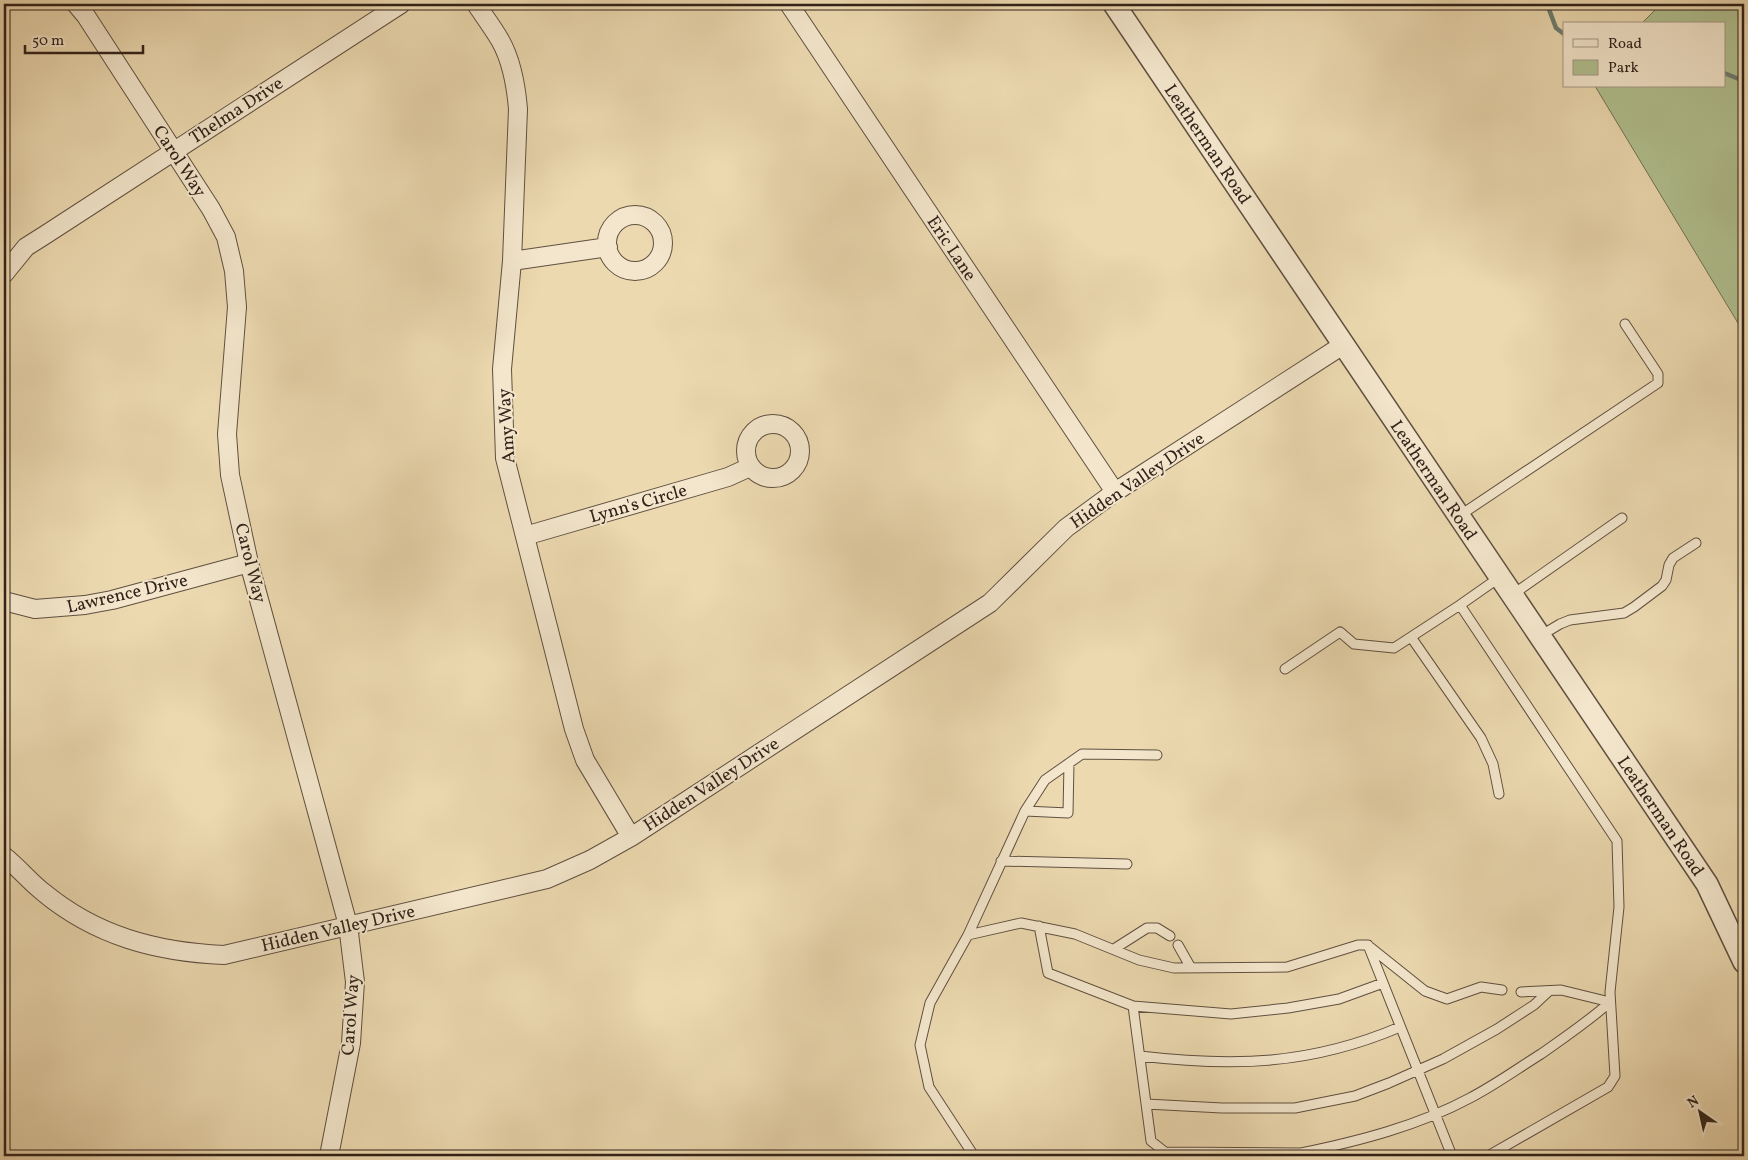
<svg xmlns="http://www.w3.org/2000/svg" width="1748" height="1160" viewBox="0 0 1748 1160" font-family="Vollkorn,serif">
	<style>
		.green { fill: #b1c090; stroke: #717155 }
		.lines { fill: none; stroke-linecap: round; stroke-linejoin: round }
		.stream { stroke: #6f7d72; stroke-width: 4.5 }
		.service-casing { stroke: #605040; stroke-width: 11 }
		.minor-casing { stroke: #605040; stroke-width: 20 }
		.tertiary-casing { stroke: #605040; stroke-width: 24 }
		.service { stroke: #f3e6cc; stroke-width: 9 }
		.minor { stroke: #f3e6cc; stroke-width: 18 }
		.tertiary { stroke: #f3e6cc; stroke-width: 21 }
		.labels { text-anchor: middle; stroke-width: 4; stroke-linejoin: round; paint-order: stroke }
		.street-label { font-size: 18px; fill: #31221a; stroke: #f3e6cc }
	</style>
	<rect width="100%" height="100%" fill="#ecd9b0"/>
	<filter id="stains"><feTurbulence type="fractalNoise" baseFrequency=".004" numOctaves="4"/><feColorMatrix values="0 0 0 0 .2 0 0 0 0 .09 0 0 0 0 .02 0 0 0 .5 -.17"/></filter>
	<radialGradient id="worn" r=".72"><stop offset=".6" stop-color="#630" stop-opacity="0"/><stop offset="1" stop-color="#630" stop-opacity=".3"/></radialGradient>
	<!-- green -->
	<path class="green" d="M1661,4H1744V333L1595,86H1724V24H1641Z"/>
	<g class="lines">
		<!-- stream -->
		<path class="stream" d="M1547,4L1556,28L1564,34
			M1724,73L1744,81"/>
		<!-- service casing -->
		<g class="service-casing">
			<path id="service" d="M1459,516L1658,383V374L1625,324
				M1512,595L1622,518
				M1540,636L1560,624L1570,620L1624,613L1634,607L1662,586L1666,580L1669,565L1673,558L1696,543
				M1411,637L1481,738L1493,764L1499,794
				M1285,669L1340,632L1354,644L1394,648L1460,605
				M1025,811L1068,813L1069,763
				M1001,861L1127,864
				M1039,926L1048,973L1133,1006L1151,1141L1165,1152L1301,1153L1302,1156
				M968,935L1025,811L1045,780L1082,754L1157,755
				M1178,945L1191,968
				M1370,947L1425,991L1447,999L1481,987L1502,990
				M1114,949L1147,928H1157L1170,936
				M1521,992L1561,990L1610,1002
				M1133,1006L1231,1014L1288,1008L1339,999L1383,983
				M1140,1056C1234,1067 1311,1065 1400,1027
				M1146,1104L1222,1108H1295L1355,1096L1389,1083L1443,1059L1497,1029L1534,1005L1549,991
				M1301,1153C1359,1141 1418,1126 1470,1098C1495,1085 1517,1069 1541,1054C1565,1037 1589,1021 1610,1002
				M974,1156L929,1087L920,1045L930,1003L968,935L1021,923L1075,934L1139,960L1174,968L1287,967L1358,945H1368L1452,1156
				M1488,1156L1608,1087L1615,1076L1610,992L1619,907L1617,841L1460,605L1500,577"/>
		</g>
		<!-- minor casing -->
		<g class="minor-casing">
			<path id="minor" d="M76,4L86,16L211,209L226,237L234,271L237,307L227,434L230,475L249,563L348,925L355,982L351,1043L329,1156
				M476,4C484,16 493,28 500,40C512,61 516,85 518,109L512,261L502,369L505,458L574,729L585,760L631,837
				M789,4L1115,492
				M607 243a28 28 0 1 1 56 0a28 28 0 1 1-56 0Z
				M512,261L608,247
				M4,274L26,247L45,235L401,4
				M746 451a27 27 0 1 1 54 0a27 27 0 1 1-54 0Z
				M525,536L728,477L750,467
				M4,601L35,609L85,605L112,600L249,563
				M4,856C18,867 29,881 43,892C96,936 156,952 224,955L547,879L590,860L631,837L990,603L1066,528L1115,492L1343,345"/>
		</g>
		<!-- tertiary casing -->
		<g class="tertiary-casing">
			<path id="tertiary" d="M1114,4L1707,884L1744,962"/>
		</g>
		<!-- service -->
		<use href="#service" class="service"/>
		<!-- minor -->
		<use href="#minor" class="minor"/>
		<!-- tertiary -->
		<use href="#tertiary" class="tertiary"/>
	</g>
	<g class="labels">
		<!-- street labels -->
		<g class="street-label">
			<text transform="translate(236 110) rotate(-33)" y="6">Thelma Drive</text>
			<text transform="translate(1208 144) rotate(56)" y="6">Leatherman Road</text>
			<text transform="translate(180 161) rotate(57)" y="6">Carol Way</text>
			<text transform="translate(952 248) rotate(56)" y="6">Eric Lane</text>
			<text transform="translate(506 426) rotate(-94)" y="6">Amy Way</text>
			<text transform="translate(1137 480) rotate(-34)" y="6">Hidden Valley Drive</text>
			<text transform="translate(1434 480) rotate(56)" y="6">Leatherman Road</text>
			<text transform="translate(638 503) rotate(-16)" y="6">Lynn's Circle</text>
			<text transform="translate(251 563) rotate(76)" y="6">Carol Way</text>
			<text transform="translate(127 593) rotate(-13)" y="6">Lawrence Drive</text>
			<text transform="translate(711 784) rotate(-33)" y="6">Hidden Valley Drive</text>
			<text transform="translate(1661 816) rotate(56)" y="6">Leatherman Road</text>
			<text transform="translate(338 928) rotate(-13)" y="6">Hidden Valley Drive</text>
			<text transform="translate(350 1015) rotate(-86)" y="6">Carol Way</text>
		</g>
	</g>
	<!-- margin -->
	<rect width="1748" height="1160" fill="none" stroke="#ecd9b0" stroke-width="20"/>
	<rect x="5" y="5" width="1738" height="1150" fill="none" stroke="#31221a" stroke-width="2.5"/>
	<rect x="10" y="10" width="1728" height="1140" fill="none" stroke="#31221a"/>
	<!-- legend -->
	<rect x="1563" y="22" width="162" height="65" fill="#f3e6cc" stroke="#a59885"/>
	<rect x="1573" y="39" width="25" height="8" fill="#f3e6cc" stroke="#a59885"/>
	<text x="1608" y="48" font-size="15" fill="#31221a">Road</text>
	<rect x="1573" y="60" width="25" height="15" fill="#b1c090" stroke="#a59885"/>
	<text x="1608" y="72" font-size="15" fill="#31221a">Park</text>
	<!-- north arrow -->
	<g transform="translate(1700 1112) rotate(326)" stroke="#f3e6cc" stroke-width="4" paint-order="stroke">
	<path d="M0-4L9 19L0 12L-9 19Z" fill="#31221a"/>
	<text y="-8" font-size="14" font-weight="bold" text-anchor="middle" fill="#31221a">N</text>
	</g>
	<!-- scale -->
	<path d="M25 45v8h118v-8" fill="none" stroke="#31221a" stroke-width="2.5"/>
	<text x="32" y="45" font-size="15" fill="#31221a" stroke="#f3e6cc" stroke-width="4" paint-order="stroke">50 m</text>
	<rect width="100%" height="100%" filter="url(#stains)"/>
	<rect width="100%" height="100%" fill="url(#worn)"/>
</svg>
